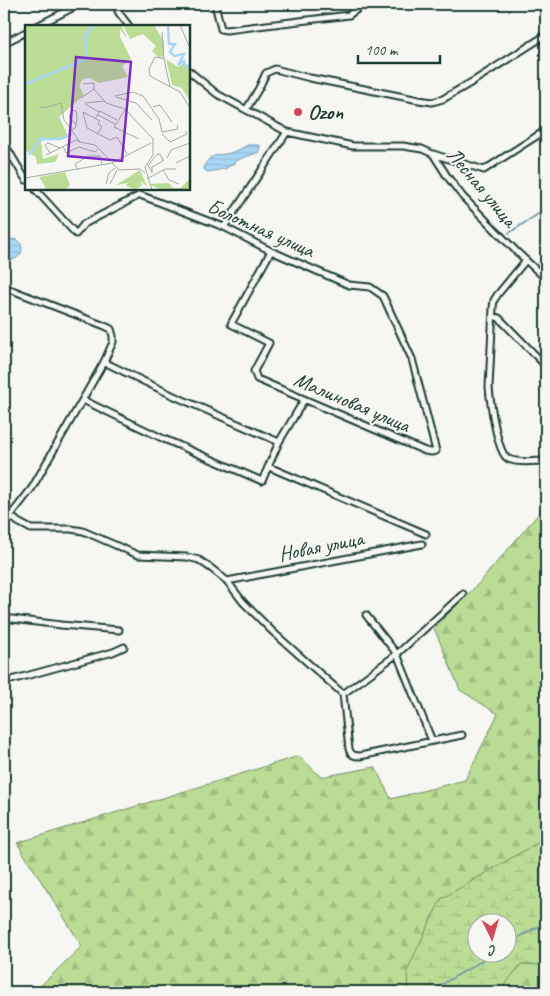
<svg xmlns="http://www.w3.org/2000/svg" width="550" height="996" viewBox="0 0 550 996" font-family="Caveat,sans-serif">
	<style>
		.forest { fill: url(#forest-firs); stroke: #6d8c64; fill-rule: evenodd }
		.wetland { fill: url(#wetland-marsh); stroke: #6d8c64; fill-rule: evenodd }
		.water { fill: url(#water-rules); stroke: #7299a8 }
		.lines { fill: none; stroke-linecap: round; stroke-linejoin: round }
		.stream { stroke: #7299a8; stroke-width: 2 }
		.street-casing { stroke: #1f3d34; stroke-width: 9 }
		.street { stroke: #f6f6f2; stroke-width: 5 }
		.poi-dot { fill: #d1495b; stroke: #f6f6f2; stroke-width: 2 }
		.labels { text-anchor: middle; stroke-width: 4; stroke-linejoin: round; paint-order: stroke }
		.poi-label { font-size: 21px; font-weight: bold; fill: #1f3d34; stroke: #f6f6f2; text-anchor: start }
		.street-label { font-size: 21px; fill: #1f3d34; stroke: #f6f6f2 }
		.inset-river { fill: none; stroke: #aad7f6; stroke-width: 2.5 }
		.inset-road { fill: none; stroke: #a0aca6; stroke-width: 1 }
		.view { fill: #7b2cbf; fill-opacity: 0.15; stroke: #7b2cbf; stroke-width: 2.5 }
		.inset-edge { fill: none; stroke: #1f3d34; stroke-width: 2.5 }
	</style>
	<defs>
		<pattern id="forest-firs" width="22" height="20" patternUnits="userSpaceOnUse" patternTransform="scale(1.25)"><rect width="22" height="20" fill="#bbdc95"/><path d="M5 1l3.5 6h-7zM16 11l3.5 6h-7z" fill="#a0be81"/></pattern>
		<pattern id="wetland-marsh" width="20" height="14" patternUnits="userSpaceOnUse" patternTransform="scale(1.25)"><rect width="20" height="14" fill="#bbdc95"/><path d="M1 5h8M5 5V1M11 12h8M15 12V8" fill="none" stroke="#a0be81"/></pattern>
		<pattern id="water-rules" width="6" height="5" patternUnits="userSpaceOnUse" patternTransform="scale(1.25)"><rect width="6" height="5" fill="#aad7f6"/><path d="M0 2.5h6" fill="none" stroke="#92b9d4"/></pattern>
	</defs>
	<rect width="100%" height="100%" fill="#f6f6f2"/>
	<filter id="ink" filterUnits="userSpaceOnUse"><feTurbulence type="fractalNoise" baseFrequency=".02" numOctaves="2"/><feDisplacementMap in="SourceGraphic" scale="10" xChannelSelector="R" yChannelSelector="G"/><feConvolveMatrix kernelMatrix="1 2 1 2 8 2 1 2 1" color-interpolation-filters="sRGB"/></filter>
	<g filter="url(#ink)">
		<!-- forest -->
		<path class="forest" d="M546,505V992H34L82,946L17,843L299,756L321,777L375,767L391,799L465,780L498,714L460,690L434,628L480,582ZM478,924H508V954H478Z"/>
		<!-- wetland -->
		<path class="wetland" d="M546,838V965L521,964L499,992H408L407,970L441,899ZM478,924H508V954H478Z"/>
		<!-- water -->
		<path class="water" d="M248,145H260L259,152L240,159L225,169L207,172L204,169C208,151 221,157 233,152C238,151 243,147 248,145Z
			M14,239C34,247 11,271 4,253C1,246 7,240 14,239Z"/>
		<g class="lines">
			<!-- stream -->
			<path class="stream" d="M509,233L546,209
				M508,944L522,935L546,923
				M442,992L441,985L493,954"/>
			<!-- street casing -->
			<g class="street-casing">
				<path id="street" d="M115,4L119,13L129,26
					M215,4L221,29L226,30L349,15L364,4
					M37,26L80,4
					M4,43L26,32
					M189,71L217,94L287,132L353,146H403L422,149L433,154L447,176L463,197L516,251L546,279
					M246,110L259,88L266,73L275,69L310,78L419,100L432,102L443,99L472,82L546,35
					M4,143L26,180
					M433,154L484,170L546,130
					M35,189L76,234L84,224L140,195L224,227L271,251L349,285L370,287L383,296L412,359L436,451L431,452L425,451L257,379L254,371L269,343L231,324L271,251
					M224,227L287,132
					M526,260L498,294L494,300L493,308L489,387C490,400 497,451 507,458C515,464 536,461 546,461
					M4,287L105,326L111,329L113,336V342L104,362L32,488L11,515
					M493,316L499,318L546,366
					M104,362L172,395L279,442
					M83,400L164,439L262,481L279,442L304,400
					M269,467L426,534
					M4,510L18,522L31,529H71L83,531L138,555L187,557L199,560L212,569L227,581L243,602L273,632L343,694L349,749C351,755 354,756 360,756L462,735
					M227,581L422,544
					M366,615L397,654L432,741
					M4,618L61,625L119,630
					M4,682L113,652L124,647
					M343,694L397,654L463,594"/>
			</g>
			<!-- street -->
			<use href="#street" class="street"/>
		</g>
	</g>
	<!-- markers -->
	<circle class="poi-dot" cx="298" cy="112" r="5"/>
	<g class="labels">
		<!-- poi labels -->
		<g class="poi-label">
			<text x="308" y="119">Ozon</text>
		</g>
		<!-- street labels -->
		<g class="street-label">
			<text transform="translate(482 187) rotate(50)" y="7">Лесная улица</text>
			<text transform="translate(261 228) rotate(24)" y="7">Болотная улица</text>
			<text transform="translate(352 402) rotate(23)" y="7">Малиновая улица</text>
			<text transform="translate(321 546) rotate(-11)" y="7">Новая улица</text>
		</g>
	</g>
	<!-- overview -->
	<g transform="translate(25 25)">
		<rect width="165" height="165" fill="#f6f6f2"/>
		<path d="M40,147L45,160L40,165H22L14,152Z" fill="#bbdc95"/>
		<path d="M0,0H96L102,13L95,4V12L106,34L97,41L103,52L74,58L65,53L58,54L54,61L59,70L34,92L43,111L16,116L18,134L34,129L30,137L12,139L11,132L0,125ZM98,0H129L139,17V32L134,33L127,26L131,21L118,9L105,14ZM141,34L153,42L159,38L162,43L164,40L165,76L157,63L147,60ZM115,145L122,161L115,156L117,161L110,164L101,161L103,158L91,160ZM165,154V165H137L123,159L144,158L148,163H155Z" fill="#bbdc95"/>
		<path d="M25,0L37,19L33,23L29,21L34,30L54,36L59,30L49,0H75L63,12L65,36L61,43L33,56L26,52L0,63V53L26,41L31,32L26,24Z" fill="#bbdc95"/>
		<path class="inset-river" d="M143,0L144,19H150L145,27L149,31L159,29L153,40L159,36L161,43L165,39M0,59L62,34L60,11L69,0M4,130L15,114H35L47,109"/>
		<path class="inset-road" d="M155,0L165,23M137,7L139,34M58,59L69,58V64L81,78L100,84L128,114V130L120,142L127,165M145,62L139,34L130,32L124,44L125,51L155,67L165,83M90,71L108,67L118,71L134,94L137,107M91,72L111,78L127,95M56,73L69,64M60,78L80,76M60,79L74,87M14,81L19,83L36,78L39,95L55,117L70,120L86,136M128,82L135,80L147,97M100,85L89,102L114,114M73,90L90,99M70,94L75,86L92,95M47,105L51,102V101L52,93V92L51,86L47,85L44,92L51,100M137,107L153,104L152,100M72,109L77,102L73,99L75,96L58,87L62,103L85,115L92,112L102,129M137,109L145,117L162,109L160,106M38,121L41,128L54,122L70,127L74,123M25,128L20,120L23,118L35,123M21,130L51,115L55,117M142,133L146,125L165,118M87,138L94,145L115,144L120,148M151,138L165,131M53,145L50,139L63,131H75L77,140M138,145L144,155L154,159M127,147L123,141L131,130L135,129L138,135M127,148V142L139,135M0,153L87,138L126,118M122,154L140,144H151M81,159L84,148L90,143M85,159L92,145"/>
		<path class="view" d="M51,32L106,37L97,136L43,131Z"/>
		<rect width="165" height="165" class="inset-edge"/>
	</g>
	<!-- margin -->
	<rect width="550" height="996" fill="none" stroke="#f6f6f2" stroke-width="20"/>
	<rect x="10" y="10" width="530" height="976" fill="none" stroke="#1f3d34" stroke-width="2" filter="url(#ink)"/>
	<!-- north arrow -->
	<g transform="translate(492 938) rotate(175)"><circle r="24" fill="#f6f6f2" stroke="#a0aca6"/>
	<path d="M0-4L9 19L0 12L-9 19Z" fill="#d1495b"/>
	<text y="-8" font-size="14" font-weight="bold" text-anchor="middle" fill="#1f3d34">С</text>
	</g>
	<!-- scale -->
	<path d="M358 55v8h82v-8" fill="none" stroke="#1f3d34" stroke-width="2.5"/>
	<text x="365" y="55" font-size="15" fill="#1f3d34" stroke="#f6f6f2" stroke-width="4" paint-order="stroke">100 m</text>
</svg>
